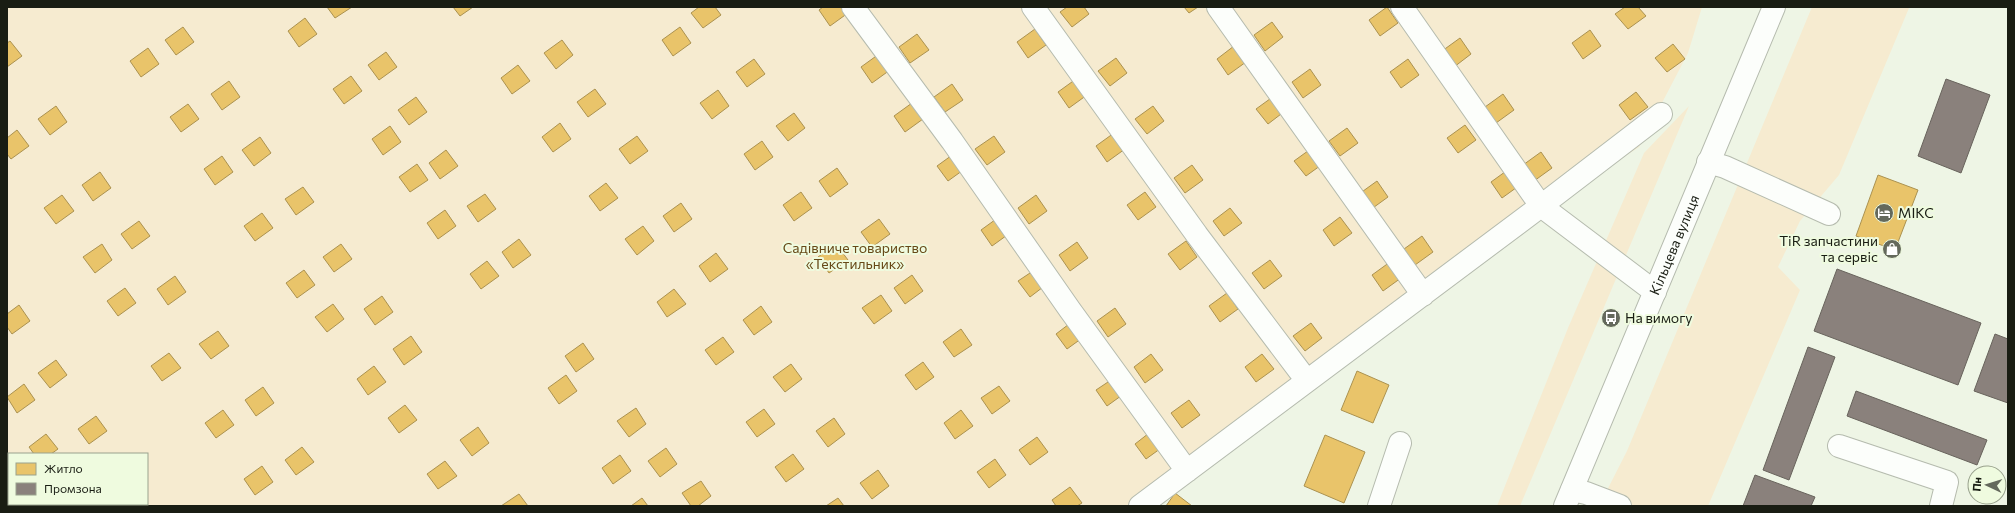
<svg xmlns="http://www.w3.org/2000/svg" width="2015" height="513" viewBox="0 0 2015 513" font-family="Commissioner,sans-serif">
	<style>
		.green { fill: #f6ebd0; fill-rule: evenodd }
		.homes { fill: #e9c46a; stroke: #ab9250 }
		.industry { fill: #8a817c; stroke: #68635c }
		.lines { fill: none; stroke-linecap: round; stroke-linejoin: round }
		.minor-casing { stroke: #b5bbae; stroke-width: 24 }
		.major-casing { stroke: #b5bbae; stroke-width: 24 }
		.minor { stroke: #fcfefb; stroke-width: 22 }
		.major { stroke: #fcfefb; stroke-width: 22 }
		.labels { text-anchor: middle; stroke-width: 4; stroke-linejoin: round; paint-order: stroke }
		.poi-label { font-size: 14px; fill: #191d13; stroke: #effbdf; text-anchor: start }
		.street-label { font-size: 14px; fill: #191d13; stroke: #effbdf }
		.park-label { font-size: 14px; fill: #674917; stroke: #effbdf }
	</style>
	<rect width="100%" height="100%" fill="#eef5e5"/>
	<!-- green -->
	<path class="green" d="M7,7H1702L1688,53L1639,147L1524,223L1313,371L1128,506H7ZM9,454H147V504H9Z
		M1812,7L1909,8L1839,175L1800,221L1778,267L1800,290L1708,506H1599L1627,451Z
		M1689,106L1520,506H1497L1568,328L1644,153Z"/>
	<!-- homes -->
	<path class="homes" d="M327,7H352L335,18Z
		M453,7H473L460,16Z
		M699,7H715L721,15L703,28L691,13Z
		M823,7H844L848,13L830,26L819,10Z
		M1067,7H1084L1089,14L1072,27L1060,12Z
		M1184,7H1198L1189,13Z
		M1387,7L1398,23L1380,36L1369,20Z
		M1625,7H1638L1646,16L1628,29L1615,14Z
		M305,18L317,34L299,47L288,31Z
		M1272,22L1283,37L1265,51L1254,35Z
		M183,27L194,42L176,55L165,40Z
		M680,27L691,43L673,56L662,40Z
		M1035,29L1046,45L1028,58L1017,42Z
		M1590,30L1601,46L1583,59L1572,43Z
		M917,34L929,50L910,63L899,47Z
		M1460,38L1471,54L1454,67L1442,51Z
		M562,40L573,55L556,69L544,53Z
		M10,41L22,56L7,67V43Z
		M1673,44L1685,59L1667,72L1655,58Z
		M1234,46L1246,62L1228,75L1217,59Z
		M148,48L159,64L141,77L130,61Z
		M386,52L397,67L379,80L368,65Z
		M879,54L890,70L872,83L861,67Z
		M1116,58L1127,73L1110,86L1098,71Z
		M754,59L765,74L747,87L736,72Z
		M1408,59L1419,75L1401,88L1390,72Z
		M518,65L530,81L512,94L501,78Z
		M1310,69L1321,85L1303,98L1292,82Z
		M351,76L362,91L344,104L333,89Z
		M1076,79L1087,95L1069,108L1058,92Z
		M229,81L240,97L222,110L211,94Z
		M952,84L963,100L945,112L934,97Z
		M595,89L606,104L588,117L577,102Z
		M718,90L729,106L712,119L700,103Z
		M1636,92L1648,107L1630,120L1619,105Z
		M1503,94L1514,110L1496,123L1485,107Z
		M1274,96L1285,111L1268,124L1256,109Z
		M416,97L427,112L409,125L398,110Z
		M912,103L923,119L905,132L894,116Z
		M188,104L199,119L181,132L170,117Z
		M56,106L67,122L50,135L38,119Z
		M1153,106L1164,121L1147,134L1135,119Z
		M794,113L805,128L788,141L776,126Z
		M560,123L571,139L553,152L542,137Z
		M1465,125L1476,140L1458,153L1447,138Z
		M390,126L401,142L383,155L372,139Z
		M1347,128L1358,143L1340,156L1329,141Z
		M17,130L29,146L11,159L7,154V138Z
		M1114,133L1125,149L1107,162L1096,146Z
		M637,136L648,151L630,164L619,149Z
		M994,136L1005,152L987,165L975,149Z
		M260,137L271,153L254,166L242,150Z
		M762,141L773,157L755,170L744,154Z
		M1312,148L1324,163L1306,176L1294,161Z
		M446,150L458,166L440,179L429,163Z
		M1541,152L1552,168L1534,181L1523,165Z
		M955,153L966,168L948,181L937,166Z
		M222,156L233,172L215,185L204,169Z
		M417,164L428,180L410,192L399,177Z
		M1192,165L1203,180L1185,193L1174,178Z
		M837,168L848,184L830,197L819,181Z
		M1509,169L1520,185L1502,198L1491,182Z
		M100,172L111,188L93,201L82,185Z
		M1878,175L1918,190L1895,250L1856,236Z
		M1377,181L1388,197L1370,210L1359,194Z
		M606,183L618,198L600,211L589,196Z
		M303,187L314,202L296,215L285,199Z
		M801,192L812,208L794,221L783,205Z
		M1145,192L1156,207L1138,220L1127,205Z
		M485,194L496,209L478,222L467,206Z
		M62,195L74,211L56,224L44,208Z
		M1036,195L1047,211L1029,224L1018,208Z
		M681,203L692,219L674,232L663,216Z
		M1230,208L1242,223L1224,236L1213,221Z
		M445,210L456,226L438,239L427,223Z
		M262,213L273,228L255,241L244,226Z
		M999,217L1010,233L992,246L981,230Z
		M1340,217L1352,233L1334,246L1323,230Z
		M879,219L890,234L872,247L861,232Z
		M139,221L150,236L132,249L121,234Z
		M643,226L654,241L637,255L625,239Z
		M1422,236L1433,252L1415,265L1404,249Z
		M519,239L531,255L513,268L502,252Z
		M1186,241L1197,257L1180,270L1168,254Z
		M1077,242L1088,258L1070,271L1059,255Z
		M102,244L112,260L95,273L83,257Z
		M341,244L352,259L334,272L323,257Z
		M836,244L848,260L829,273L818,257Z
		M716,253L728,269L710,282L699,266Z
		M1270,260L1282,276L1264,289L1252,273Z
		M487,261L499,276L481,289L470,274Z
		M1390,262L1401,278L1383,291L1372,275Z
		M1036,269L1047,284L1030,297L1018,281Z
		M304,270L315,285L297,298L286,283Z
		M912,275L923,291L905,304L894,288Z
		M175,276L186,292L168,305L157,289Z
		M125,288L136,303L118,316L107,301Z
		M674,289L686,304L667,317L657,302Z
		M1227,293L1238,309L1220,322L1209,306Z
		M881,295L892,311L874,324L862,308Z
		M382,296L393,312L375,325L364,309Z
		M333,304L344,319L327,332L315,317Z
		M19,305L30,321L12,334L7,327V314Z
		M761,306L772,322L754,335L743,320Z
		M1115,308L1126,324L1108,337L1097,321Z
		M1073,321L1085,336L1067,349L1056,334Z
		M1311,323L1322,338L1305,351L1293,336Z
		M961,329L972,345L954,357L943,342Z
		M218,331L229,346L211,359L199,344Z
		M411,336L422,352L404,365L393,349Z
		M723,337L734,352L716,365L705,350Z
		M583,343L594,359L576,372L565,356Z
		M169,353L181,368L162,381L151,366Z
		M1151,354L1163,370L1145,383L1134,367Z
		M1262,354L1274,369L1256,382L1245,367Z
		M56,360L67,375L50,388L38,373Z
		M923,362L934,377L916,390L905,375Z
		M791,364L802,379L785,392L773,377Z
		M374,366L386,382L368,395L357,379Z
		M1357,371L1389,385L1373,423L1341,410Z
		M566,375L577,391L559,404L548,388Z
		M1114,378L1125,393L1107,406L1096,390Z
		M24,384L35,400L17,413L7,397Z
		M999,386L1010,401L992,414L981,398Z
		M263,387L274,403L256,416L245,400Z
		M1189,400L1200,415L1182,428L1171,413Z
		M405,405L417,420L399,433L388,418Z
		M636,408L646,424L629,437L617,421Z
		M764,409L775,424L757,437L746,422Z
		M223,410L234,425L216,438L205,423Z
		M961,410L973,426L955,439L944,423Z
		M96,416L107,431L89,444L78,429Z
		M834,418L845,434L828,447L816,431Z
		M478,427L489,443L472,456L460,440Z
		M1153,430L1164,446L1146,459L1135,444Z
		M46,434L58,449L51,454H34L29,447Z
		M1325,435L1365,452L1344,503L1304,486Z
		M1037,437L1048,452L1030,465L1019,450Z
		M302,447L314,462L296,475L285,460Z
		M666,448L677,464L660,477L648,461Z
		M793,454L804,469L786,482L775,467Z
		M620,455L631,471L613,484L602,468Z
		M995,459L1006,475L989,488L977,472Z
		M445,461L457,476L438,489L427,474Z
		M262,466L273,482L255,495L244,479Z
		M878,470L889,486L872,499L860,483Z
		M701,481L711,496L698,506H691L682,493Z
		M1070,487L1082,503L1077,506H1056L1052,500Z
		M1175,493L1192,506H1166Z
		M519,494L528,506H501Z
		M642,498L648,506H631Z
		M838,498L844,506H826Z
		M94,504H116L117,506H91Z"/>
	<!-- industry -->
	<path class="industry" d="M1946,79L1990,95L1961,173L1918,156Z
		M1837,269L1981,323L1958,385L1814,331Z
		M1995,334L2008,339V403L1974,391Z
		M1808,347L1835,357L1789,480L1763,470Z
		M1856,391L1987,440L1977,465L1847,416Z
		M1755,475L1815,497L1811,506H1743Z"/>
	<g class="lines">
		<!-- minor casing -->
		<g class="minor-casing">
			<path id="minor" d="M853,7L952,141L1070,310L1187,471
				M1033,7L1197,235L1307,381
				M1218,7L1423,295
				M1402,7L1541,206L1655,292
				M1708,162L1725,167L1829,214
				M1839,446L1947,482L1941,506
				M1572,490L1586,493L1620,506
				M1140,506L1541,206L1661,114
				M1379,506L1400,443"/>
		</g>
		<!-- major casing -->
		<g class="major-casing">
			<g id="major">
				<path id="s1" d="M1565,506L1774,7"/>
			</g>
		</g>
		<!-- minor -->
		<use href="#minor" class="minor"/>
		<!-- major -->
		<use href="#major" class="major"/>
	</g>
	<!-- icons -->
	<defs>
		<g id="hotel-disc" transform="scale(1)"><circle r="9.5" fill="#64695c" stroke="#effbdf"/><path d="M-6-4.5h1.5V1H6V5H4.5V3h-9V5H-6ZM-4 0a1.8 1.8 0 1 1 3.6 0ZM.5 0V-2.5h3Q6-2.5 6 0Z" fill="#fff"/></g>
		<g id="shop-disc" transform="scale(1)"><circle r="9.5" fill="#64695c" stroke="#effbdf"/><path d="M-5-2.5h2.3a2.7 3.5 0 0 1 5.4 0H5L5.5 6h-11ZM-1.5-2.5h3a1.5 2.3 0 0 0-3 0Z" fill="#fff"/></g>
		<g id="bus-disc" transform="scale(1)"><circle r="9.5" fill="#64695c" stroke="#effbdf"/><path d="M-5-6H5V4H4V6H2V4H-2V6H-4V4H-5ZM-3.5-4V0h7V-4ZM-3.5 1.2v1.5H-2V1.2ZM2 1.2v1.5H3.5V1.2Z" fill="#fff"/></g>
	</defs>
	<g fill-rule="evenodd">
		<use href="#hotel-disc" x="1884" y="213"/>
		<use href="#shop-disc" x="1892" y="249"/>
		<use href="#bus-disc" x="1611" y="318"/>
	</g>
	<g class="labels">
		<!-- poi labels -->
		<g class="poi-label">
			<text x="1898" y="218">МІКС</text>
			<text x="1878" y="246" text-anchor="end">TiR запчастини<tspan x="1878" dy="16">та сервіс</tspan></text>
			<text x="1625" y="323">На вимогу</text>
		</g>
		<!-- street labels -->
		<g class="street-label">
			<text dy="5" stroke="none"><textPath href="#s1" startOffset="283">Кільцева вулиця</textPath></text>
		</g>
		<!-- park labels -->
		<g class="park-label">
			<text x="855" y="253">Садівниче товариство<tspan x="855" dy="16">«Текстильник»</tspan></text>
		</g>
	</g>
	<!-- border -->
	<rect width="2015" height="513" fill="none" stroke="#191d13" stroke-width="16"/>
	<!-- legend -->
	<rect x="8" y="453" width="140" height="52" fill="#effbdf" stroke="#99a28d"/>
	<rect x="16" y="463" width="20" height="12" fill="#e9c46a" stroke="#99a28d"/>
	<text x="44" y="473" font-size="12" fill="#191d13">Житло</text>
	<rect x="16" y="483" width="20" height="12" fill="#8a817c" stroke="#99a28d"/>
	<text x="44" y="493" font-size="12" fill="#191d13">Промзона</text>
	<!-- north arrow -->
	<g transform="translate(1987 485) rotate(274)"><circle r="19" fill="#effbdf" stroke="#99a28d"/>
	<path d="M0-3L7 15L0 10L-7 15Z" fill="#64695c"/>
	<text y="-6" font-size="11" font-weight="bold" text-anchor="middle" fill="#191d13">Пн</text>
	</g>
</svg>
